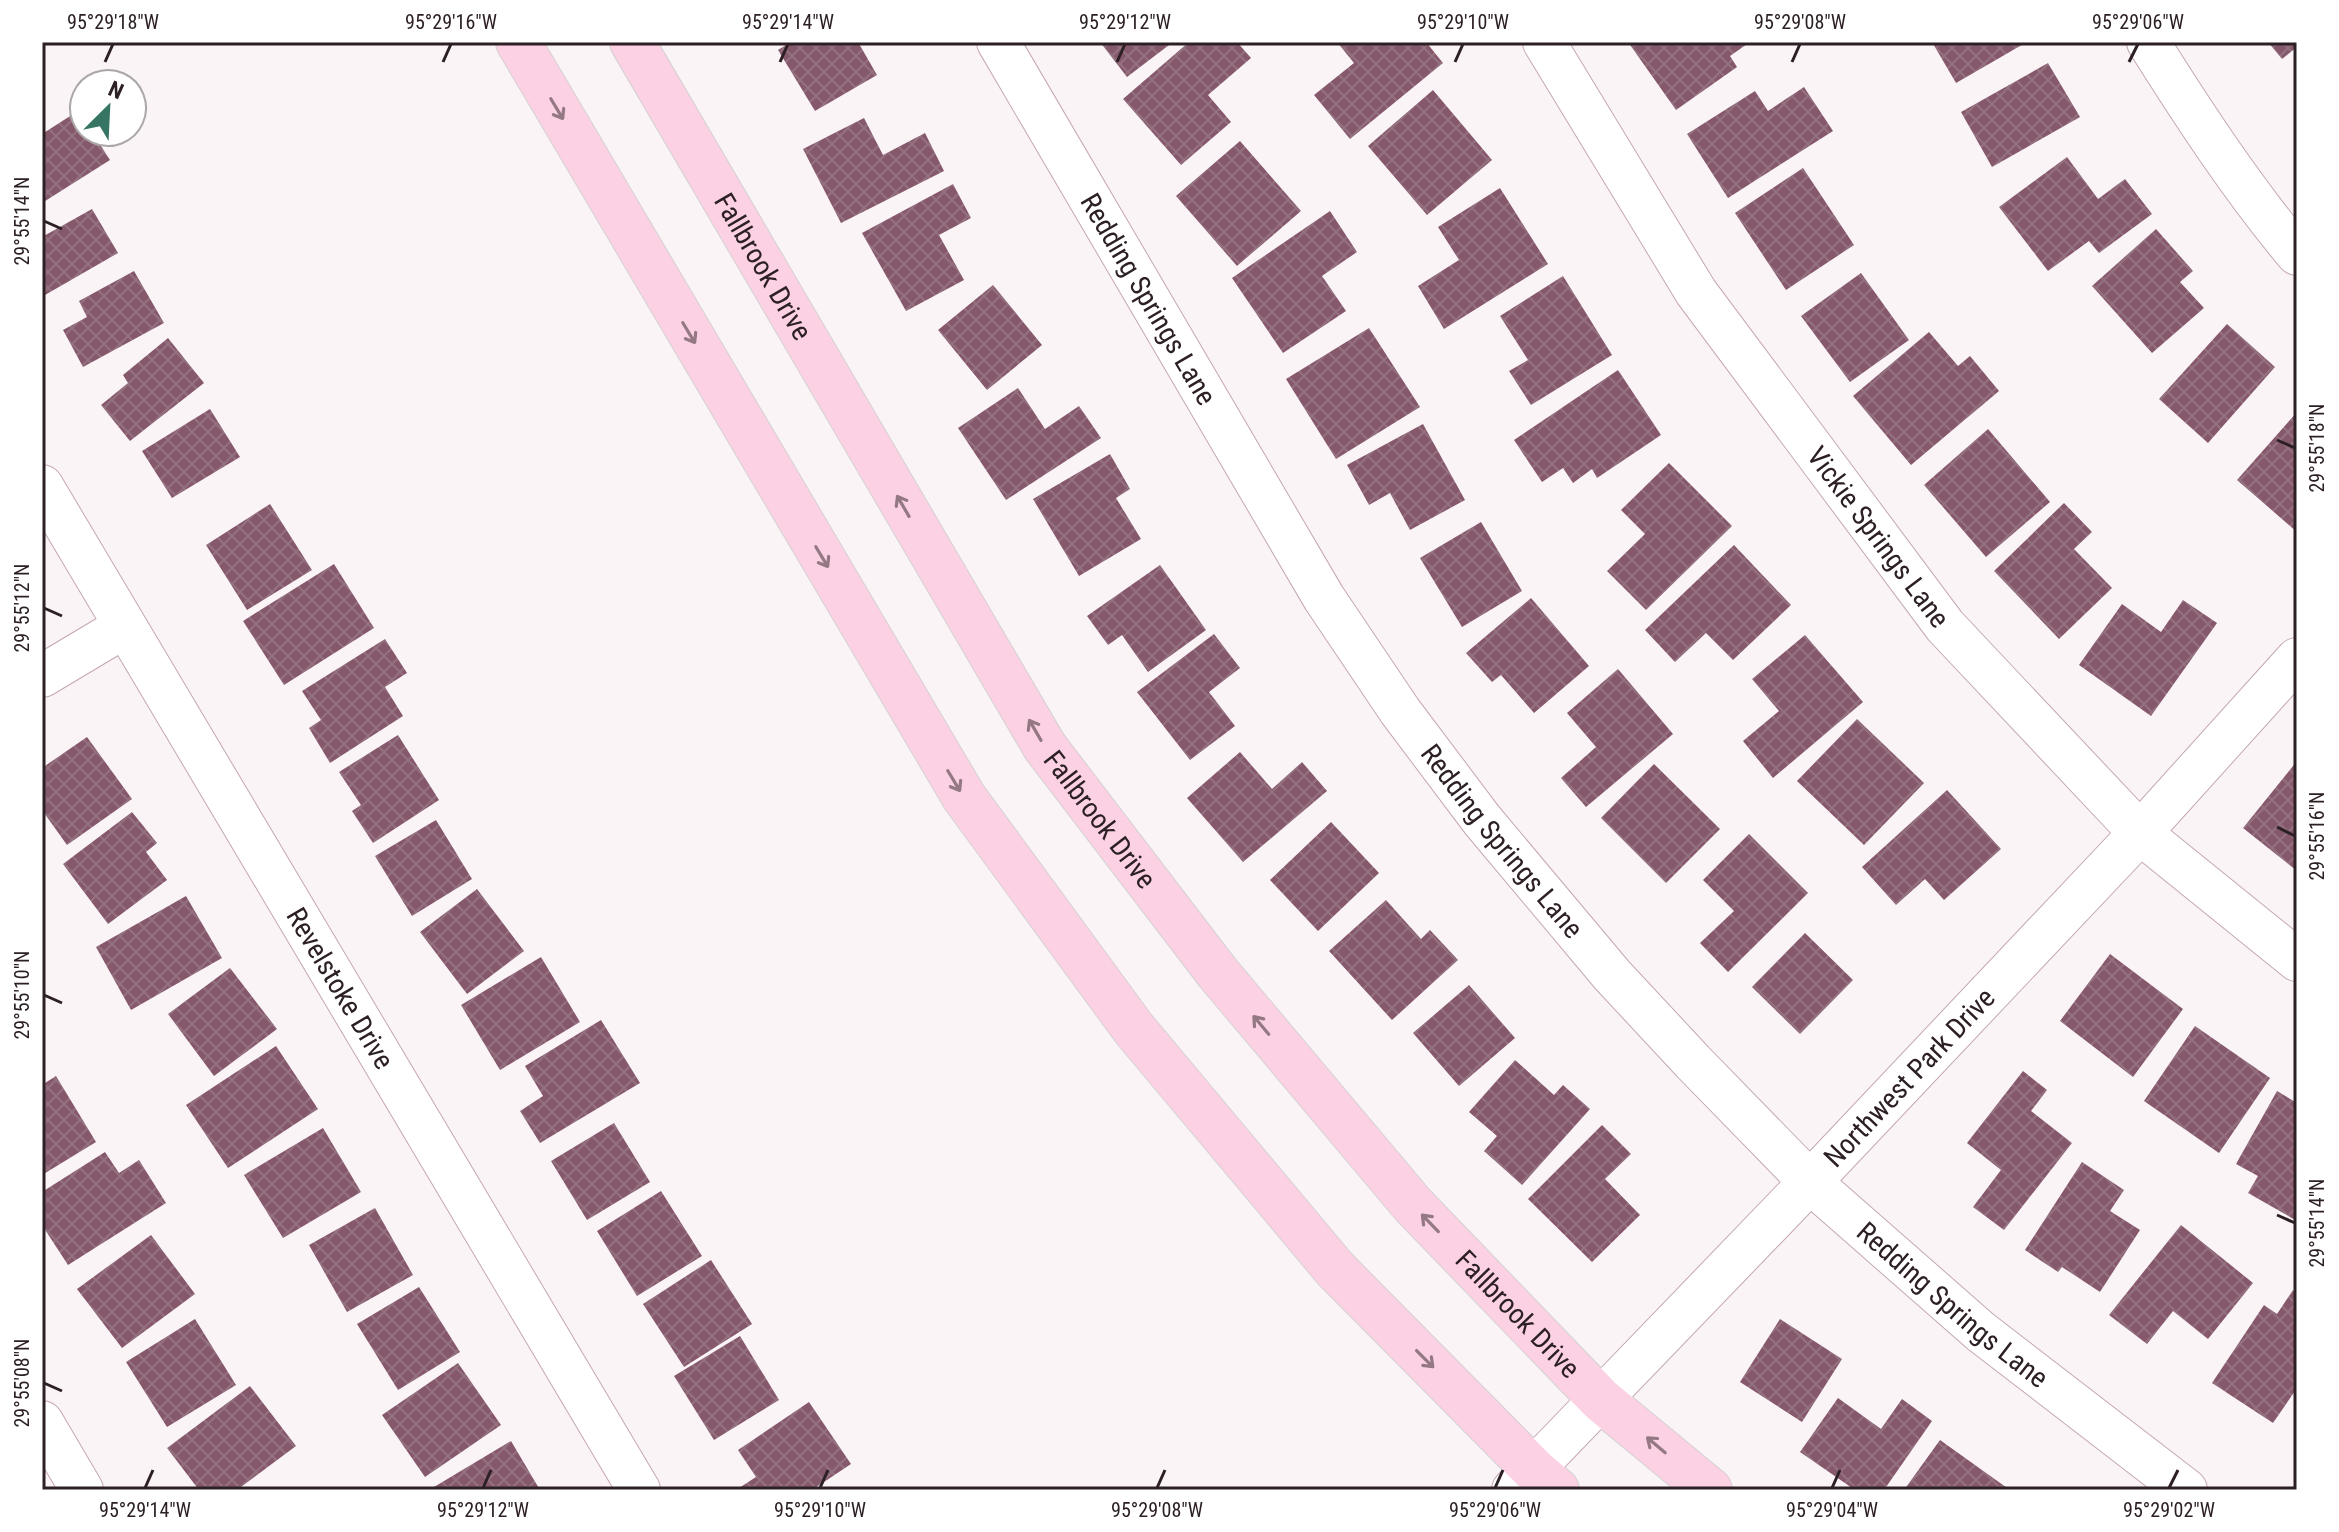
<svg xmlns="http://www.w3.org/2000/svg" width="2339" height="1532" viewBox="0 0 2339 1532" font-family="'Roboto Condensed',sans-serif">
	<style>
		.building { fill: url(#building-cross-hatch) }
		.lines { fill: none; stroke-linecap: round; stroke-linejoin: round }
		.minor-casing { stroke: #c5a7b3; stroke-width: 44 }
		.major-casing { stroke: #d5d2d3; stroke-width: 46 }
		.minor { stroke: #fff; stroke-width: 42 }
		.major { stroke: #fbd1e3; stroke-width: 44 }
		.oneway { stroke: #947884 }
		.ticks { fill: none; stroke: #2c2025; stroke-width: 3 }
		.labels { text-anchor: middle; stroke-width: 8; stroke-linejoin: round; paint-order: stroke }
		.street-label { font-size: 28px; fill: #2c2025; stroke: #fff }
		.neatline { fill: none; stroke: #2c2025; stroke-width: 3 }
		.ticks-label { font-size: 20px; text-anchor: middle; fill: #2c2025 }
	</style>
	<defs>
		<pattern id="building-cross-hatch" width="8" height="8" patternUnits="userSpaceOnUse" patternTransform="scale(2)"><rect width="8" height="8" fill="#86586c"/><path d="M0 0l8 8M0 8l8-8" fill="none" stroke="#947180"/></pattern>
	</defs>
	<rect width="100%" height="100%" fill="#fbf4f7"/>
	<!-- building -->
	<path class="building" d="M791,42H858L877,75L815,111L778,50Z
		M1100,42H1173L1127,77Z
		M1189,42H1237L1251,58L1208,95L1231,122L1181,165L1123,99Z
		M1337,42H1426L1443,63L1350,139L1314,95L1354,63Z
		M1628,42H1750L1730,56L1737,67L1676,110Z
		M1932,42H2027L1956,83Z
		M2268,42H2297V47L2282,59Z
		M2048,63L2080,117L1992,167L1961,112Z
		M1804,87L1833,131L1728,198L1687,134L1755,91L1768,111Z
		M1433,90L1492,160L1427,215L1368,146Z
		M78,111L84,120V132H92L110,160L42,203V134Z
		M864,118L883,155L925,133L944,171L841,223L803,149Z
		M1240,141L1301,211L1237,266L1176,196Z
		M2067,157L2098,199L2125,179L2152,214L2099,253L2089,241L2048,271L1999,207Z
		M1803,168L1854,245L1786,290L1735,213Z
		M953,184L971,218L939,235L964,280L906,311L862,233Z
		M1500,188L1548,264L1444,329L1418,286L1459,260L1438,227Z
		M92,209L118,253L45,295L42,289V237Z
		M1330,211L1357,252L1322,276L1346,311L1283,353L1232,278Z
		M2156,229L2193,271L2180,282L2204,308L2152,353L2092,286Z
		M134,271L164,323L83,367L63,330L87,317L79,301Z
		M1861,273L1909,340L1850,382L1801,316Z
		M1563,276L1612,355L1531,405L1509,371L1528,360L1500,316Z
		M993,285L1042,345L987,390L938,330Z
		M2227,324L2275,367L2208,443L2159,399Z
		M1369,328L1420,407L1336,459L1286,379Z
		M1929,332L1958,366L1970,356L1999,391L1911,465L1853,396Z
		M168,338L204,383L130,441L101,405L128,383L123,375Z
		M1618,370L1661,435L1597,478L1592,469L1573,483L1563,468L1542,482L1514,440Z
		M1018,388L1045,429L1079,406L1101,438L1006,500L958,428Z
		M210,409L240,457L172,498L142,451Z
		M2297,412V532L2237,480Z
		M1423,424L1465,500L1410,530L1390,493L1369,505L1347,465Z
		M1988,429L2050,502L1986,557L1924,485Z
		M1110,454L1130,489L1116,498L1141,539L1079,576L1033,499Z
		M1669,463L1732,526L1646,610L1607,571L1645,534L1621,510Z
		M2064,503L2092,532L2074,549L2112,588L2059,639L1994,571Z
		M270,504L312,570L247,610L206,545Z
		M1481,522L1522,591L1462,627L1420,558Z
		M1734,545L1791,605L1733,660L1706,633L1675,662L1645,630Z
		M334,564L374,628L284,685L243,621Z
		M1160,565L1206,630L1148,672L1122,635L1108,645L1087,616Z
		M1531,598L1589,666L1534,713L1501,675L1492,682L1466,653Z
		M2183,600L2217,623L2151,716L2079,665L2122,604L2161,632Z
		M1214,634L1240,668L1209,692L1235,726L1190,760L1137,692Z
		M1805,635L1863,702L1773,778L1743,741L1779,711L1752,679Z
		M385,639L407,673L385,687L403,716L330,763L309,728L321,720L302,691Z
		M1618,669L1673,734L1586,807L1561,778L1596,747L1567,713Z
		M1857,719L1924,783L1864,845L1797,781Z
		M398,735L439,800L373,843L352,811L361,805L339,772Z
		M87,737L132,799L67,845L42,810V768Z
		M1240,752L1272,789L1302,762L1327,791L1243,862L1187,798Z
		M2297,761V871L2243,828Z
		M1654,764L1720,829L1666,883L1601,818Z
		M1947,790L2001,849L1944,900L1925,879L1896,905L1862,867Z
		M132,812L157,843L146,852L167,880L108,924L63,864Z
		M436,820L472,879L412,916L375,856Z
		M1331,822L1379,873L1318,931L1270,880Z
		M1749,834L1808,893L1728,972L1700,943L1734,911L1703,880Z
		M477,889L524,951L467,994L420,932Z
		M186,896L222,958L131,1010L96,947Z
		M1386,900L1421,939L1430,930L1458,960L1392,1020L1329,951Z
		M1805,933L1853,980L1800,1034L1752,987Z
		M2110,954L2183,1009L2133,1077L2060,1021Z
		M541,957L580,1022L500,1070L461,1005Z
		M230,968L277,1029L214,1076L168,1014Z
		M1469,985L1515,1038L1459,1086L1413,1033Z
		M601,1020L640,1083L540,1143L520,1111L543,1096L525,1066Z
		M2195,1026L2270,1078L2219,1153L2144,1101Z
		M276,1046L318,1109L228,1168L186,1105Z
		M1515,1060L1554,1095L1563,1085L1590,1109L1522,1185L1484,1151L1497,1136L1469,1112Z
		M2023,1071L2047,1090L2031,1111L2072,1143L2004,1230L1973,1207L2001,1170L1967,1143Z
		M56,1076L96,1142L42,1175V1085Z
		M2277,1091L2297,1103V1221L2248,1193L2258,1176L2236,1164Z
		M614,1123L650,1182L587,1220L551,1161Z
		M1602,1125L1631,1154L1605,1179L1640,1215L1592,1262L1528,1199Z
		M323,1128L361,1192L283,1238L244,1175Z
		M105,1152L119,1173L139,1160L166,1203L68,1265L42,1225V1192Z
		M2082,1162L2124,1190L2110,1211L2140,1230L2100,1292L2062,1267L2058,1272L2025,1250Z
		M661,1191L702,1256L637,1296L597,1231Z
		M375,1208L413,1275L347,1312L309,1245Z
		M2181,1225L2253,1283L2208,1339L2173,1311L2147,1344L2109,1315Z
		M151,1235L195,1294L122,1348L77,1289Z
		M711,1260L752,1324L684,1367L643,1304Z
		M419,1287L460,1352L398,1390L357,1324Z
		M2293,1290L2297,1293V1388L2273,1423L2212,1383L2264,1305L2277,1314Z
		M195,1319L236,1385L167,1427L126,1362Z
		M1780,1319L1842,1359L1802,1422L1740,1382Z
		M740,1336L779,1400L714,1440L674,1376Z
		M458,1363L501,1425L425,1477L382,1415Z
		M250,1386L296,1446L237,1490H199L167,1448Z
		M1838,1398L1881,1429L1902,1399L1932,1421L1884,1490H1855L1800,1452Z
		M809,1402L851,1464L812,1490H741L739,1488L756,1477L738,1450Z
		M1940,1440L2010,1490H1904Z
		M511,1441L540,1490H429Z"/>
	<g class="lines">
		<!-- minor casing -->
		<g class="minor-casing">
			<g id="minor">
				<path id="s1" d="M998,42L1324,598L1400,711L1482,820L1612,975L1693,1062L1810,1182L1981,1332L2186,1490"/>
				<path id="s2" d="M1544,42L1696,292L1945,626L2140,833L2297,960"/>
				<path d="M2148,42C2194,115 2241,187 2297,254"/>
				<path id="s3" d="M42,486L639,1490"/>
				<path d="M42,676L124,627"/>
				<path d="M42,1422L82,1490"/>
				<path id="s4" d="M1513,1490L1810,1182L2140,833L2297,659"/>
			</g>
		</g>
		<!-- major casing -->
		<g class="major-casing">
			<g id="major">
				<path d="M518,42L964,797L1134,1029L1335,1269L1534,1470L1557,1490"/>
				<path id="s5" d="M632,42L1045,747L1217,972L1413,1205L1601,1400L1710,1490"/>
			</g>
		</g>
		<!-- minor -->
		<use href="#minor" class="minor"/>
		<!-- major -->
		<use href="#major" class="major"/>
	</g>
	<!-- one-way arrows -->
	<defs><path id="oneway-shaft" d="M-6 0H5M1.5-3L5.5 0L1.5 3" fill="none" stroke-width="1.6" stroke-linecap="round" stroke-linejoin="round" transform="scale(2)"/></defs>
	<g class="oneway">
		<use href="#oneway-shaft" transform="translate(557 109) rotate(59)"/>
		<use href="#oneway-shaft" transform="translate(689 333) rotate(59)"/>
		<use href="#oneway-shaft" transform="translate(903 506) rotate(-120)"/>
		<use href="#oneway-shaft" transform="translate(822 557) rotate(59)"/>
		<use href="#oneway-shaft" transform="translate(1035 730) rotate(-120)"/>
		<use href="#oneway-shaft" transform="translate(954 781) rotate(59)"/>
		<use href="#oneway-shaft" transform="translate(1261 1025) rotate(-130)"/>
		<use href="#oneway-shaft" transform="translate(1430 1223) rotate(-134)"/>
		<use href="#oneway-shaft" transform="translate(1425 1359) rotate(45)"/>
		<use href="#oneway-shaft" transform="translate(1656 1445) rotate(-140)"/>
	</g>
	<!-- ticks -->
	<path class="ticks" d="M105,62L113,44M443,62L451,44M780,62L788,44M1117,62L1125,44M1455,62L1463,44M1792,62L1800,44M2129,62L2138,44M44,221L62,229M2277,440L2295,448M44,608L62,616M2277,827L2295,836M44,995L62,1003M2277,1215L2295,1223M44,1383L62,1391M145,1488L153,1470M483,1488L491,1470M820,1488L828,1470M1157,1488L1165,1470M1495,1488L1503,1470M1832,1488L1840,1470M2169,1488L2178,1470"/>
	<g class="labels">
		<!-- street labels -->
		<g class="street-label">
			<text dy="10" stroke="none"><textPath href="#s5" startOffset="260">Fallbrook Drive</textPath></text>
			<text dy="10" stroke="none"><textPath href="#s1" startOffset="298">Redding Springs Lane</textPath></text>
			<text dy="10" stroke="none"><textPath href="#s2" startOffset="598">Vickie Springs Lane</textPath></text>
			<text dy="10" stroke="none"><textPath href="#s5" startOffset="908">Fallbrook Drive</textPath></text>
			<text dy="10" stroke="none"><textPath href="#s1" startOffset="946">Redding Springs Lane</textPath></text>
			<text dy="10" stroke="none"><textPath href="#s3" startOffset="584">Revelstoke Drive</textPath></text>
			<text dy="10" stroke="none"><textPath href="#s4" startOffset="572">Northwest Park Drive</textPath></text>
			<text dy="10" stroke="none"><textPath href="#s1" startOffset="1594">Redding Springs Lane</textPath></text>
			<text dy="10" stroke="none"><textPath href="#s5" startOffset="1556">Fallbrook Drive</textPath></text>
		</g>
	</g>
	<!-- border -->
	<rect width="2339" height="1532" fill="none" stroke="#ffffff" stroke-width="88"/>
	<!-- north arrow -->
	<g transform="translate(108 108) rotate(24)"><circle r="38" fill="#ffffff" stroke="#aba6a8" stroke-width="2"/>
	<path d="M0-6L14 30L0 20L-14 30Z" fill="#367563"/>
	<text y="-12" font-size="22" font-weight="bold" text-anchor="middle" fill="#2c2025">N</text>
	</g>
	<rect x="44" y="44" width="2251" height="1444" class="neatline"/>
	<g class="ticks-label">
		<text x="113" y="29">95°29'18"W</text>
		<text x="451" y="29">95°29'16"W</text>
		<text x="788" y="29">95°29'14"W</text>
		<text x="1125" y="29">95°29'12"W</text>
		<text x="1463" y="29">95°29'10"W</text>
		<text x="1800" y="29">95°29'08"W</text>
		<text x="2138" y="29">95°29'06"W</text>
		<text transform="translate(22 221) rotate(-90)" y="7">29°55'14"N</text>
		<text transform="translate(2317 448) rotate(-90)" y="7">29°55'18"N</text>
		<text transform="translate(22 608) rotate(-90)" y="7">29°55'12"N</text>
		<text transform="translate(2317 836) rotate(-90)" y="7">29°55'16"N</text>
		<text transform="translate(22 995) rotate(-90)" y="7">29°55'10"N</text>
		<text transform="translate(2317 1223) rotate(-90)" y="7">29°55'14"N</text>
		<text transform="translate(22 1383) rotate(-90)" y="7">29°55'08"N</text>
		<text x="145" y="1517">95°29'14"W</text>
		<text x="483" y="1517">95°29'12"W</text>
		<text x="820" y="1517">95°29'10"W</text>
		<text x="1157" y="1517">95°29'08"W</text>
		<text x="1495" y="1517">95°29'06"W</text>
		<text x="1832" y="1517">95°29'04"W</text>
		<text x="2169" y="1517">95°29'02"W</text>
	</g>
</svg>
